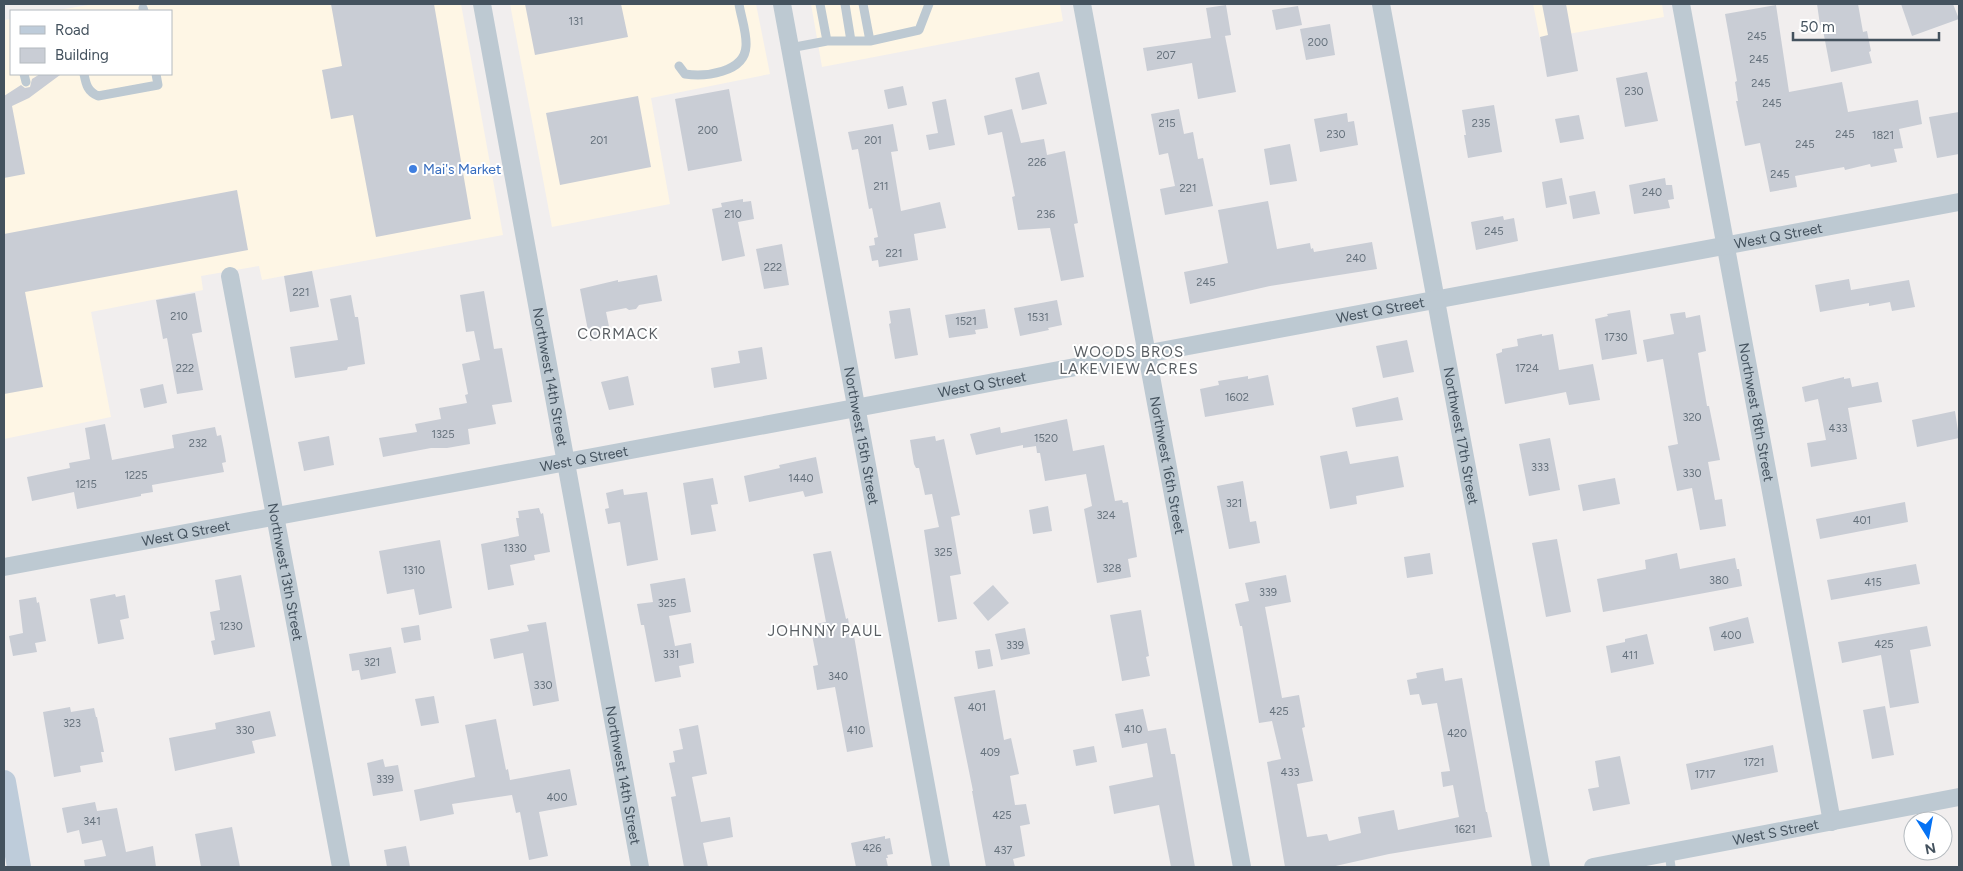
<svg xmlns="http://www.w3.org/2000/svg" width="1963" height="871" viewBox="0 0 1963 871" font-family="Figtree,sans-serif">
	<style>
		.commercial { fill: #fef6e5 }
		.building { fill: #c9cdd5 }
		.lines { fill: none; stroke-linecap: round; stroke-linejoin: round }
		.lane { stroke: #bdc9d2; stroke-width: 9 }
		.street { stroke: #bdc9d2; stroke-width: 18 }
		.secondary { stroke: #beccda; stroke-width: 24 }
		.shop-dot { fill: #3f7fe0; stroke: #fff; stroke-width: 2 }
		.labels { text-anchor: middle; stroke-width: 4; stroke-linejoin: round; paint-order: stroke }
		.number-label { font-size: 11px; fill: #65717c }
		.shop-label { font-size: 14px; fill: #366cbe; stroke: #fff; text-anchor: start }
		.street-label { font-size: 14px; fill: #44525e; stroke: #fff }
		.neighbourhood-label { font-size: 15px; letter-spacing: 1px; fill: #5a5f64; stroke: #fff }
	</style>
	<rect width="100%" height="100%" fill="#f1eeee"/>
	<!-- commercial -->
	<path class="commercial" d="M94,4H461L503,235L262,280L259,266L201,276L203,290L91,312L111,417L4,439V20L11,19V74H171V11H53Z
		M510,4H756L770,74L651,98L670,204L552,227Z
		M811,4H1060L1063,21L822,67Z
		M1533,4H1662L1664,17L1540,39Z"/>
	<!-- building -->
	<path class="building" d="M331,4H434L471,219L376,237L353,115L331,119L322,70L342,66Z
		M525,4H621L628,37L535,55Z
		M1542,4H1566L1578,71L1547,77L1540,37L1548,35Z
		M1817,4H1858L1863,32L1867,31L1871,51L1869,52L1872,63L1831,72L1822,25H1820Z
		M1901,4H1953L1959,19L1912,36Z
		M1226,5L1231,35L1218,37L1225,36L1236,92L1198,99L1192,63L1147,71L1143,48L1211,38L1206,8Z
		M1776,5L1789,92L1842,82L1848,112L1918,100L1922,124L1899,129L1903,148L1894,149L1897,162L1871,167L1870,164L1845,170L1844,167L1795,176L1797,187L1770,192L1760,143L1745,146L1736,101H1738L1735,82L1737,81L1725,14Z
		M1298,6L1302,25L1276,30L1272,10Z
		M1330,24L1335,55L1306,60L1300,29Z
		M1039,72L1047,104L1022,110L1015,78Z
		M1647,72L1658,121L1625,127L1616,78Z
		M40,74L60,75L29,98L12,106L25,174L4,178V96L21,85L25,88L30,87L32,79Z
		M903,86L907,105L888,109L884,90Z
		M729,89L742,161L688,171L675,99Z
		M638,96L651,167L560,185L546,113Z
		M946,99L955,145L929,150L926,135L938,133L932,102Z
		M1494,105L1502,152L1468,158L1464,135H1466L1462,110Z
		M1012,109L1021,143L1044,139L1047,155L1065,151L1078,223L1074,224L1084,277L1061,281L1050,228L1018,230L1012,197L1015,196L1002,132L988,135L984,116Z
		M1179,109L1184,134L1193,132L1198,159L1203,158L1213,206L1165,215L1160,189L1175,186L1168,153L1159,155L1151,114Z
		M1959,112V154L1937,158L1929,117Z
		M1347,113L1348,122L1354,121L1358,145L1320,152L1314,119Z
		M1579,115L1584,139L1560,143L1555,119Z
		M893,124L898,151L891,152L901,211L940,202L946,228L914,234L918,260L879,267L878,260L872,261L869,246L875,245L874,238L878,237L872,208L869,209L858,149L852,150L848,132Z
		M1290,144L1297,181L1270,185L1264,149Z
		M1562,178L1567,204L1546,208L1542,182Z
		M1665,178L1666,185H1672L1674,199L1668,200L1670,208L1634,214L1629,185Z
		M237,190L248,250L25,292L43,387L4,394V234Z
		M1595,191L1600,214L1573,219L1569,196Z
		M743,199V202L751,201L754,219L738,222L745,256L722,261L712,209L722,207L721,203Z
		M1268,201L1277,249L1310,243L1311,249L1313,248L1314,252L1372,242L1377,269L1270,286L1190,304L1184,272L1228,263L1218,210Z
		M1503,216L1504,220L1514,218L1518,241L1476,250L1471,222Z
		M782,244L789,285L764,289L756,249Z
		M312,271L319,307L290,312L284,276Z
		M657,275L662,301L639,305L636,309L629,310L626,308L606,312L611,336L590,341L580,289L618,280V282Z
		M1849,279L1851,290L1909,280L1915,307L1892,311L1890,302L1869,306V303L1820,312L1815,285Z
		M484,291L494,349L502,348L512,402L492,405L496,424L468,429L470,444L447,448H431L383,457L379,438L417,432L415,424L441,419L439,408L467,403L465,395L468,394L462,364L480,360L474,331L466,332L460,295Z
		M195,293L202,332L192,334L203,390L177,394L167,338L163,339L156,300Z
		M351,295L355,317H358L365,364L348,367L347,370L295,378L290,347L338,340L330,299Z
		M1057,300L1062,325L1048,328L1049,330L1020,336L1014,308Z
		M910,308L918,355L895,359L889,324L891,323L889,311Z
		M985,309L988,328L975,330L976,334L949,338L945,315Z
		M1630,310L1637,354L1602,360L1595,319L1608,316L1607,314Z
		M1685,312L1686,318L1700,315L1706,351L1698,353L1707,406H1709L1720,460L1708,462L1715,500L1722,499L1726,526L1700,530L1692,488L1677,491L1668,446L1678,444L1663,359L1647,362L1643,340L1674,334L1670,314Z
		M1542,334V336L1553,334L1559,370L1593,364L1600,400L1569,405L1566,392L1505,404L1496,354L1502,352V349L1518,346L1517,339Z
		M1407,340L1414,372L1383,378L1376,346Z
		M762,347L767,379L714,388L711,368L740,363L738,351Z
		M1268,375L1274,405L1205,417L1200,389L1219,385L1218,381L1248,376V379Z
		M628,376L634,405L609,410L601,382Z
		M1844,377V379L1850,378L1852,387L1878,382L1882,402L1848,408L1857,459L1811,467L1807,443L1826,440L1818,399L1805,402L1802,387Z
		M163,384L167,403L144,408L140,389Z
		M1398,397L1403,420L1356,427L1352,408Z
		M1955,411L1959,438L1917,447L1912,420Z
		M1067,419L1073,451L1104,445L1115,501L1122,500L1123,503L1128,502L1137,557L1128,559L1131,577L1097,583L1084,509L1092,506L1086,474L1045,481L1040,453H1037L1036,446L1023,448V445L976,455L970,434L1000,427L1001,433Z
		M105,424L112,460L174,448L172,435L215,427L217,436L221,435L224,450L226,462L222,463L224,472L152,485L153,492L141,494V496L77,509L74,492L32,501L27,477L70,468L69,463L90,459L85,428Z
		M329,436L334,465L304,471L298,442Z
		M935,436L936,441L944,439L960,515L951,517L961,574L950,576L957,619L938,622L924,530L939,527L932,494L925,495L919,468H916L914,464L910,440Z
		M1550,438L1560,490L1529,496L1519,444Z
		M1347,451L1350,464L1398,456L1404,487L1356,496L1357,504L1330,509L1320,456Z
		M816,457L823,493L805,497L803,491L749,502L744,476L780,468L779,465Z
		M713,478L718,504L711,505L716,531L691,535L683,483Z
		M1615,478L1620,504L1583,511L1578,485Z
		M1243,481L1250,522L1256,521L1260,543L1229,549L1217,486Z
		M623,489L624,495L647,492L658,560L627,566L620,522L608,524L605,509L609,508L606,493Z
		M1905,502L1908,522L1820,539L1816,519Z
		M1048,506L1052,531L1033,534L1029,510Z
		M539,508L541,514L543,513L550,552L534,555L535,560L510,565L514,585L488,590L481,544L519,536L516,518H519L518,511Z
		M1557,539L1571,612L1546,617L1532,543Z
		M440,540L452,608L419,615L414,589L387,594L379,551Z
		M831,551L846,619L848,618L850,631L853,630L873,747L847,752L835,687L817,690L813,666L818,665L810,625L826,622L813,554Z
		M1430,553L1433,574L1407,578L1404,557Z
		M1677,553L1680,569L1735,558L1737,569H1739L1742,586L1603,612L1597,579L1646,569L1645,560Z
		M1916,564L1920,584L1831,600L1827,580Z
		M241,575L255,647L214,655L211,641L215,640L210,612L220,610L215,580Z
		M1286,575L1291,602L1265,607L1282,698L1299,695L1305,727L1302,728L1313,781L1297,784L1307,837L1327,834L1329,841L1361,833L1358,817L1394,810L1398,830L1459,817L1453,785L1443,787L1441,772L1450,771L1437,703L1422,705L1419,694L1410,695L1407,680L1417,678L1416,673L1443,668L1445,681L1462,678L1486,812H1487L1492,837L1389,854L1331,867H1285L1267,762L1281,759L1272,721L1259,723L1242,626H1240L1235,604L1249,601L1245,583Z
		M685,578L691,612L669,616L675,646L691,643L694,663L679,666L681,677L655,682L644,625H641L637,604L653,602L650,584Z
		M993,585L1009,603L988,621L973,603Z
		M115,594L116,597L125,595L129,618L120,620L124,639L98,644L90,599Z
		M36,597L37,603L39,602L46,641L35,643L37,652L13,656L9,636L23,633L19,600Z
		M1141,610L1149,656L1146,657L1150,676L1122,681L1110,615Z
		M1748,617L1754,643L1714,651L1709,627Z
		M546,622L559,701L533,706L523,653L494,659L490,639L529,631L527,625Z
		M419,625L421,640L404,643L401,628Z
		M1927,626L1931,646L1910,650L1919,703L1890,708L1881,655L1842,663L1838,642Z
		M1025,628L1030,654L1001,660L995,634Z
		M1647,634L1654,664L1611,673L1606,646L1625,642V639Z
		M391,647L396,673L361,680L359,670L352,671L349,654Z
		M990,649L993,666L978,669L975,651Z
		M995,690L1004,740L1011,738L1019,774L1010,776L1015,805L1026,804L1030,824L1020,826L1025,856L1013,859L1015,867H986L972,791H973L954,697Z
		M434,696L439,723L421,726L415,699Z
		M1885,706L1894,755L1872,759L1863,710Z
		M70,707L71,712L94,708L96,717H97L104,752H101L103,762L80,766L81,772L54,777L43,712Z
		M1143,709L1148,731L1166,728L1171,754H1175L1195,867H1171L1159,805L1114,814L1109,786L1153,777L1147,743L1122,748L1115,714Z
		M270,711L276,736L252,741L255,753L175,771L169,738L216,729L215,723Z
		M496,719L506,770L508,769L510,780L570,769L577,805L539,812L548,856L529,860L520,812L516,813L512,795L452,804L454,814L420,821L414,790L475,777L465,725Z
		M698,725L707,774L692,777L701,822L730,817L733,837L703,843L708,867H684L671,797L676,796L669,763L675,762L673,751L683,749L679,729Z
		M1773,745L1778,772L1691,790L1686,764Z
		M1094,746L1097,762L1076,766L1073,750Z
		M1620,756L1630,804L1593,811L1588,789L1599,787L1595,761Z
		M383,759L385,767L398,765L403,791L373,796L367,763Z
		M95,802L97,811L117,808L126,852L153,846L156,867H85L84,860L106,856L102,840L82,844L79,830L67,833L62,808Z
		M232,827L240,867H201L195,834Z
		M885,836V839L890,838L893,854L887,855L888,858H886L888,867H856L851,843Z
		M406,846L410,867H387L384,850Z"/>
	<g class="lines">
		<!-- lane -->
		<path class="lane" d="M820,4L827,41
			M845,4L851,41
			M143,8L144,11
			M870,41L919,30L929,4
			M790,48L827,41H870L863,4
			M679,66L685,74C704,77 745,73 746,46C747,33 741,17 739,4
			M24,74L26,82
			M84,74C86,84 87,91 98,96L158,85L156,74
			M1669,853L1671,867"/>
		<!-- street -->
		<g class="street">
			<path id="s1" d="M482,4L640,867"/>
			<path id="s2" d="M782,4L941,867"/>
			<path id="s3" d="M1082,4L1242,867"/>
			<path id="s4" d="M1381,4L1541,867"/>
			<path id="s5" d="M1681,4L1832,822"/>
			<path id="s6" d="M230,276L341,867"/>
			<path id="s7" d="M4,567L1959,202"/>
			<path id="s8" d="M1593,867L1959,797"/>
		</g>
		<!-- secondary -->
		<path class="secondary" d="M4,782L19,867"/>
	</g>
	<!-- markers -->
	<circle class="shop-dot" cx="413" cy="169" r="5"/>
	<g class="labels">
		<!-- number labels -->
		<g class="number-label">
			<text x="576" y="25">131</text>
			<text x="1757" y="40">245</text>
			<text x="1318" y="46">200</text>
			<text x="1166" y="59">207</text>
			<text x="1759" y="63">245</text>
			<text x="1761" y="87">245</text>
			<text x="1634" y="95">230</text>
			<text x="1772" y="107">245</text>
			<text x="1167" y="127">215</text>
			<text x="1481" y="127">235</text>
			<text x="708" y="134">200</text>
			<text x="1336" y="138">230</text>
			<text x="1845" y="138">245</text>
			<text x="1883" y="139">1821</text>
			<text x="599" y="144">201</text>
			<text x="873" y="144">201</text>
			<text x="1805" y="148">245</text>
			<text x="1037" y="166">226</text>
			<text x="1780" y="178">245</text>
			<text x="881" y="190">211</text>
			<text x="1188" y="192">221</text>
			<text x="1652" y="196">240</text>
			<text x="733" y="218">210</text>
			<text x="1046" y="218">236</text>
			<text x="1494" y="235">245</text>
			<text x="894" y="257">221</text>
			<text x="1356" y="262">240</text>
			<text x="773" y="271">222</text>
			<text x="1206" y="286">245</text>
			<text x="301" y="296">221</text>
			<text x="179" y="320">210</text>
			<text x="1038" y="321">1531</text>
			<text x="966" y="325">1521</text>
			<text x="1616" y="341">1730</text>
			<text x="185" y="372">222</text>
			<text x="1527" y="372">1724</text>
			<text x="1237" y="401">1602</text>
			<text x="1692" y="421">320</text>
			<text x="1838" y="432">433</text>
			<text x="443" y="438">1325</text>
			<text x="1046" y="442">1520</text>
			<text x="198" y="447">232</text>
			<text x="1540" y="471">333</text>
			<text x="1692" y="477">330</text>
			<text x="136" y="479">1225</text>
			<text x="801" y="482">1440</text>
			<text x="86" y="488">1215</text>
			<text x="1234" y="507">321</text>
			<text x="1106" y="519">324</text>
			<text x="1862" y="524">401</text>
			<text x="515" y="552">1330</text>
			<text x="943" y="556">325</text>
			<text x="1112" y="572">328</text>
			<text x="414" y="574">1310</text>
			<text x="1719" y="584">380</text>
			<text x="1873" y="586">415</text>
			<text x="1268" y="596">339</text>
			<text x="667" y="607">325</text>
			<text x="231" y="630">1230</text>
			<text x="1731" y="639">400</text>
			<text x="1884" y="648">425</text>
			<text x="1015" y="649">339</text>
			<text x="671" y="658">331</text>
			<text x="1630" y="659">411</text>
			<text x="372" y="666">321</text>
			<text x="838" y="680">340</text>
			<text x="543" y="689">330</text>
			<text x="977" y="711">401</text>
			<text x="1279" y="715">425</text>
			<text x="72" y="727">323</text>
			<text x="1133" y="733">410</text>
			<text x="245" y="734">330</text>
			<text x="856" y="734">410</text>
			<text x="1457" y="737">420</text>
			<text x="990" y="756">409</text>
			<text x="1754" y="766">1721</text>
			<text x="1290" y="776">433</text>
			<text x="1705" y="778">1717</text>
			<text x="385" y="783">339</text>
			<text x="557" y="801">400</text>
			<text x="1002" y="819">425</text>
			<text x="92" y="825">341</text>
			<text x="1465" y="833">1621</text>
			<text x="872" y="852">426</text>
			<text x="1003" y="854">437</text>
		</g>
		<!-- shop labels -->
		<g class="shop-label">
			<text x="423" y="174">Mai's Market</text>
		</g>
		<!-- street labels -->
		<g class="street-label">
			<text dy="5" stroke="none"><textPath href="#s7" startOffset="1805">West Q Street</textPath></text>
			<text dy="5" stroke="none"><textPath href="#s7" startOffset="1400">West Q Street</textPath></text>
			<text dy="5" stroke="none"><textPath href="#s1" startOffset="379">Northwest 14th Street</textPath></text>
			<text dy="5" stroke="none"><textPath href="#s7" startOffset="995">West Q Street</textPath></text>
			<text dy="5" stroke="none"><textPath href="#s5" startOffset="415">Northwest 18th Street</textPath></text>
			<text dy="5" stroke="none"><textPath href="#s2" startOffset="439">Northwest 15th Street</textPath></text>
			<text dy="5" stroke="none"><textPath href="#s4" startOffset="439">Northwest 17th Street</textPath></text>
			<text dy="5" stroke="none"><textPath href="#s7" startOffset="590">West Q Street</textPath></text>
			<text dy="5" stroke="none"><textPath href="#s3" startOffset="469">Northwest 16th Street</textPath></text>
			<text dy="5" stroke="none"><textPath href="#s7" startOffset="185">West Q Street</textPath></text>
			<text dy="5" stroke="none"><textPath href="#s6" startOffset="301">Northwest 13th Street</textPath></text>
			<text dy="5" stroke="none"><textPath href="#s1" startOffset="784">Northwest 14th Street</textPath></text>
			<text dy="5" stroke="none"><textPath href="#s8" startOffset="186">West S Street</textPath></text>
		</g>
		<!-- neighbourhood labels -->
		<g class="neighbourhood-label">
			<text x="618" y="339">CORMACK</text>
			<text x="1129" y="357">WOODS BROS<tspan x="1129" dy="17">LAKEVIEW ACRES</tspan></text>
			<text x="825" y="636">JOHNNY PAUL</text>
		</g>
	</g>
	<!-- border -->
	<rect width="1963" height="871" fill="none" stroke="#44525e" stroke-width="10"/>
	<!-- legend -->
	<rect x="10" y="10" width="162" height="65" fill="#ffffff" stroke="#b4babf"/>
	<rect x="20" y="26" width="25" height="8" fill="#beccda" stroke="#b4babf"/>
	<text x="55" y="35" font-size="15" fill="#44525e">Road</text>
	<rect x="20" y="48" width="25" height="15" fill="#c9cdd5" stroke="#b4babf"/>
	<text x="55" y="60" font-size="15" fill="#44525e">Building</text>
	<!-- north arrow -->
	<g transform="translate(1928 836) rotate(169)"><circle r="24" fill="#ffffff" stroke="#b4babf"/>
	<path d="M0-4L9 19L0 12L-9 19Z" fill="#0572f4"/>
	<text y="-8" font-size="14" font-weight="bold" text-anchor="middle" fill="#44525e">N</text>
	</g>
	<!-- scale -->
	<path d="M1793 32v8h146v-8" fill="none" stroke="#44525e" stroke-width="2.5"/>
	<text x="1800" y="32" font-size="15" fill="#44525e" stroke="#ffffff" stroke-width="4" paint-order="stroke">50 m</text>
</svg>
